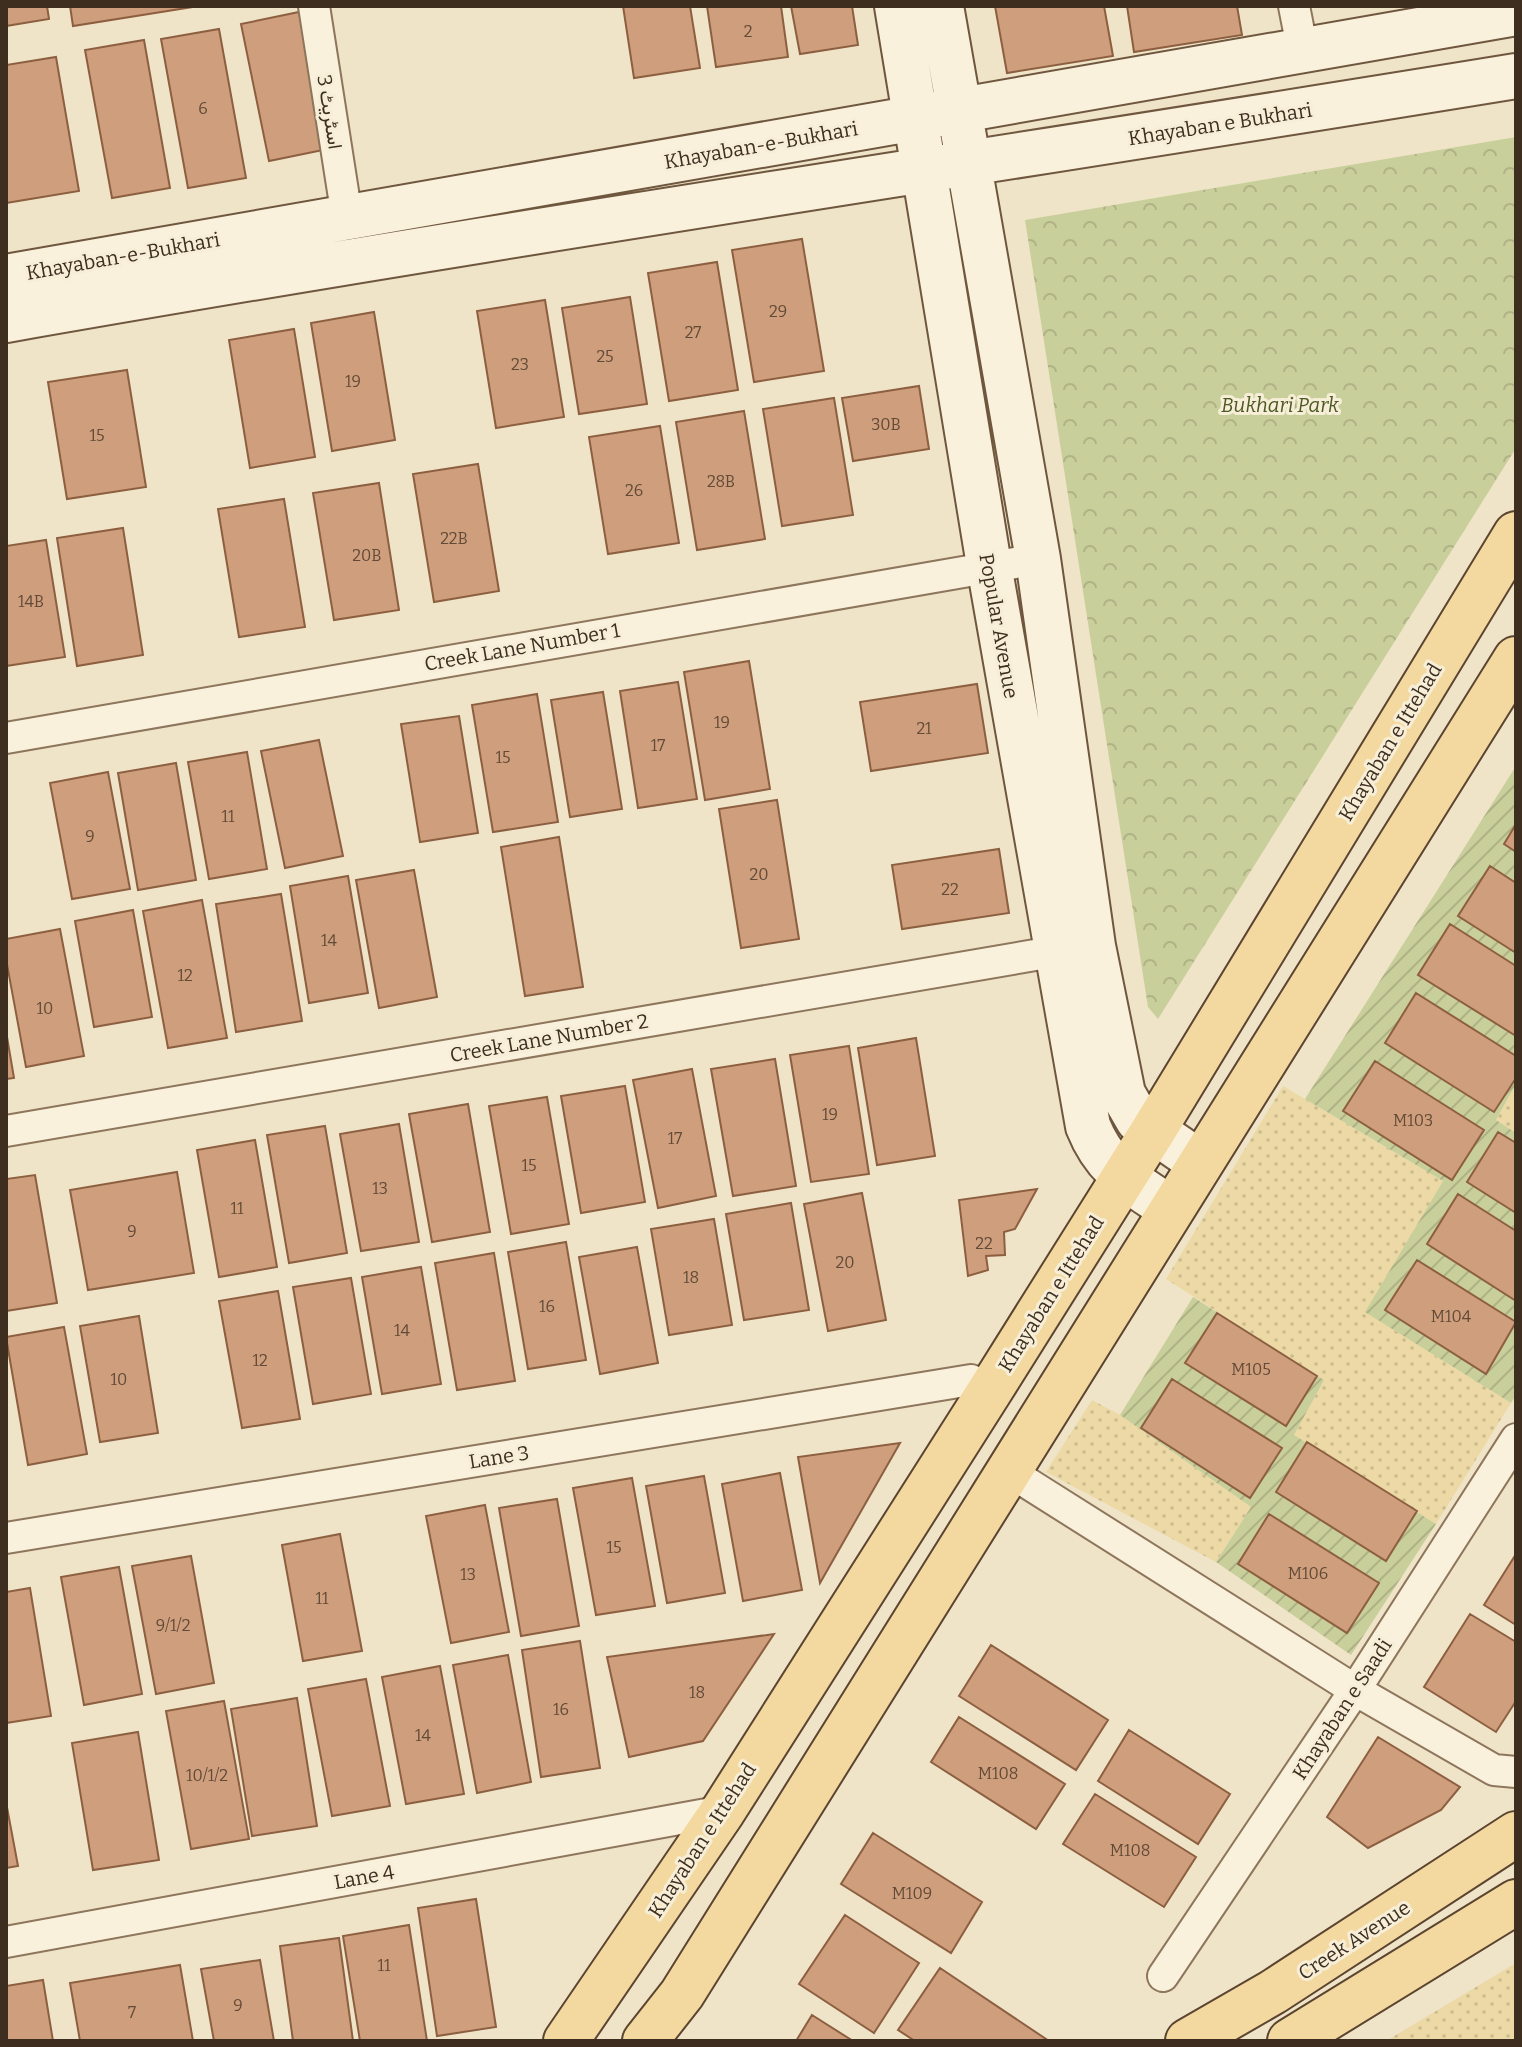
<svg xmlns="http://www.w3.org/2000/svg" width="1522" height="2047" viewBox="0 0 1522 2047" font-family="Bitter,Vazirmatn,serif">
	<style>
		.sand { fill: url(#sand-dots) }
		.park { fill: url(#park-crowns) }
		.garden { fill: url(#garden-furrows) }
		.building { fill: #cf9f7d; stroke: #8d5f41; stroke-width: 2 }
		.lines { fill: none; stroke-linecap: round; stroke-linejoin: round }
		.street-casing { stroke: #8d765c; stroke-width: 34 }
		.secondary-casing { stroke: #6f573f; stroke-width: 48 }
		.primary-casing { stroke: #5b4430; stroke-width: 48 }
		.street { stroke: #faf1dc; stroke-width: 30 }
		.secondary { stroke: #faf1dc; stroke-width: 44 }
		.primary { stroke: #f3d9a0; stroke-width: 44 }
		.labels { text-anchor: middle; stroke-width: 6; stroke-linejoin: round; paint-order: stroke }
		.number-label { font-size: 16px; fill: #624a37 }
		.street-label { font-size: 20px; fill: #3d2e20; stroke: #f7eed8 }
		.park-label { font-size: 20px; font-style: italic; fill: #4d5a26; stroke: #f7eed8 }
	</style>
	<defs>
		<pattern id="sand-dots" width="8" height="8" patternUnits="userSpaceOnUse" patternTransform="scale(2)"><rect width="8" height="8" fill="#ecd9a5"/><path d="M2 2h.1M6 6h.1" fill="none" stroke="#cbbb8e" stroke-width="1.8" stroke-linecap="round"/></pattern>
		<pattern id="park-crowns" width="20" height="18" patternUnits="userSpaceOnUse" patternTransform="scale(2)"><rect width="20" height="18" fill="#c9cf9b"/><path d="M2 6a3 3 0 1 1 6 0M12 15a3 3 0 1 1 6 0" fill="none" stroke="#aeb285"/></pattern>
		<pattern id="garden-furrows" width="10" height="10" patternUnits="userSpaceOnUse" patternTransform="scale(2)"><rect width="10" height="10" fill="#c9cf9b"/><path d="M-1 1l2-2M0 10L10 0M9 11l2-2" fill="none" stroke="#aeb285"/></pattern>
	</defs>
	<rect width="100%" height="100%" fill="#f0e4c8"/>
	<!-- sand -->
	<path class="sand" d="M1516,1084V1133L1496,1120Z
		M1283,1086L1443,1181L1366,1312L1511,1403L1436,1524L1293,1435L1324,1380L1166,1279Z
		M1092,1400L1120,1415L1251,1507L1216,1562L1046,1472Z
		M1516,1963V2041H1386Z"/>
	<!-- park -->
	<path class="park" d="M1516,137V448L1158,1019L1148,1007L1025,220Z"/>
	<!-- garden -->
	<path class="garden" d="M1516,766V1084L1496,1120L1516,1133V1395L1511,1403L1365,1312L1443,1181L1305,1099Z
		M1193,1297L1324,1380L1294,1435L1436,1524L1351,1655L1216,1562L1251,1507L1120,1415Z"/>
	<!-- building -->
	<path class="building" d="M6,6H47L49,19L6,26Z
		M70,6H199L73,26Z
		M623,6H690L700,68L634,78Z
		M707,6H781L788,57L716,67Z
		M791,6H852L858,45L800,54Z
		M995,6H1104L1113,56L1007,73Z
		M1127,6H1237L1242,35L1134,52Z
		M299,12L328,149L269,161L241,24Z
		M219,29L246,178L188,188L161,39Z
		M144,40L170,188L112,198L85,50Z
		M56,57L79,191L6,203V65Z
		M802,239L824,371L754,382L732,250Z
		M717,262L738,390L669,401L648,273Z
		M630,297L647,404L579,414L562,308Z
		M545,300L564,417L496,428L477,311Z
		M374,312L395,440L332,451L311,323Z
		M294,329L315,457L250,468L229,340Z
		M127,370L146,487L67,499L48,382Z
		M919,386L929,449L853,461L842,398Z
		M834,398L853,515L782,526L763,409Z
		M744,411L765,539L697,550L676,422Z
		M660,426L679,543L608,554L589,437Z
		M478,464L499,591L434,602L413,474Z
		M379,483L399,610L334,620L313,493Z
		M284,499L305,627L239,637L218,509Z
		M123,528L143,655L77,666L57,538Z
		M46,540L65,657L6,666V546Z
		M749,661L770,789L705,800L684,672Z
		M678,682L697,799L638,808L620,691Z
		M977,684L988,753L871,771L860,702Z
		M603,692L622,809L570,817L551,700Z
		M537,694L558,822L493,832L472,705Z
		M459,716L478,833L420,842L401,724Z
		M319,740L343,856L285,868L261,751Z
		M247,752L267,869L209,879L188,762Z
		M176,763L196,880L138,890L118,773Z
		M108,772L130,889L72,899L50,783Z
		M777,800L799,939L741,948L719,809Z
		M1516,824V852L1504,844Z
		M559,837L583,987L525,996L501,847Z
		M999,849L1009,913L902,929L892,865Z
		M1490,866L1516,883V953L1458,916Z
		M414,870L437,997L379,1008L356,880Z
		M348,876L368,993L309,1003L290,886Z
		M281,894L302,1021L236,1032L216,904Z
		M202,900L227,1038L168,1048L143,911Z
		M133,910L152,1017L94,1027L75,921Z
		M1450,924L1516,966V1036L1418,975Z
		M60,929L84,1056L26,1067L6,959V939Z
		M1416,993L1516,1056V1078L1494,1112L1385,1043Z
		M6,1031L14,1078L6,1079Z
		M916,1038L935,1156L877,1165L858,1048Z
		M849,1046L869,1174L811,1182L790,1055Z
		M775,1059L796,1186L733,1196L711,1069Z
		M1375,1061L1484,1130L1452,1180L1343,1111Z
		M692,1069L716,1196L658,1208L633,1080Z
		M625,1086L645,1202L581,1213L561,1096Z
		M547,1097L569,1224L511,1234L489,1106Z
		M468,1104L490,1232L432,1242L409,1114Z
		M399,1124L419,1242L361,1251L340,1134Z
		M325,1126L347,1253L289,1263L267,1135Z
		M1498,1132L1516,1143V1213L1467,1182Z
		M255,1140L277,1267L219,1277L197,1150Z
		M177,1172L194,1273L88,1290L70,1190Z
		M35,1175L57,1303L6,1311V1179Z
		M1037,1189L1015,1229L1004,1232L1005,1255L986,1256L988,1270L968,1276L959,1200Z
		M862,1193L886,1320L828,1331L804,1204Z
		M1458,1194L1516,1231V1301L1427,1244Z
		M791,1203L809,1310L744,1320L726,1214Z
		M714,1219L732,1325L669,1335L651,1229Z
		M566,1242L586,1360L528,1369L508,1252Z
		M637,1247L658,1363L600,1374L579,1257Z
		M494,1253L515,1381L457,1390L435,1263Z
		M1417,1260L1516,1322L1486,1374L1385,1310Z
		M421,1267L441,1384L382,1394L362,1277Z
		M351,1278L371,1394L313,1404L293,1287Z
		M278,1291L300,1419L242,1428L219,1301Z
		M1217,1313L1317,1376L1286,1426L1185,1363Z
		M139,1316L158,1433L100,1442L80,1326Z
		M64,1327L87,1454L28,1465L6,1337Z
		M1172,1379L1282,1448L1250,1498L1141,1428Z
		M1307,1442L1417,1511L1386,1561L1276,1492Z
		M900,1443L820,1583L798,1457Z
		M780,1473L802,1590L743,1601L722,1484Z
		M704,1476L725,1593L667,1603L646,1486Z
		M632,1478L655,1606L596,1615L573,1488Z
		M557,1499L579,1626L521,1636L499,1508Z
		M485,1505L509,1632L451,1643L426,1516Z
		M1269,1514L1379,1583L1347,1633L1238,1564Z
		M340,1534L362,1651L303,1661L282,1545Z
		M1516,1554V1625L1484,1605Z
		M191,1556L214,1683L156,1694L132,1566Z
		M119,1567L142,1694L84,1705L61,1577Z
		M30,1588L51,1716L6,1723V1592Z
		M1470,1614L1516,1642V1701L1496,1732L1424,1687Z
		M774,1634L703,1741L629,1757L607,1657Z
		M580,1641L600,1768L541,1777L522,1650Z
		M991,1645L1108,1720L1076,1770L959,1696Z
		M508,1655L531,1782L477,1793L453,1665Z
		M440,1666L464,1794L406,1804L382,1677Z
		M366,1679L390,1806L332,1816L308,1689Z
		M297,1698L317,1826L252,1836L231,1709Z
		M224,1701L249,1839L191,1849L166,1711Z
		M959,1717L1065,1784L1036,1829L931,1762Z
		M1129,1730L1230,1794L1198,1844L1098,1781Z
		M138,1732L159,1860L93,1870L72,1743Z
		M1378,1737L1460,1787L1441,1810L1368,1848L1327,1817Z
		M1095,1794L1196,1857L1164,1907L1063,1844Z
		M6,1802L18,1866L6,1868Z
		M873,1833L982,1902L951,1953L841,1884Z
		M476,1899L496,2027L437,2036L418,1908Z
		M845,1915L919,1963L874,2033L799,1984Z
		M409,1925L427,2041H360L343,1936Z
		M339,1938L353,2041H293L280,1946Z
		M260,1960L274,2041H214L201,1969Z
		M180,1965L193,2041H80L70,1983Z
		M940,1968L1049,2041H915L898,2030Z
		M43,1980L53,2041H6V1986Z
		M812,2015L853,2041H796Z"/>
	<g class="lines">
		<!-- street casing -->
		<g class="street-casing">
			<path id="street" d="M314,6L347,217
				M1294,6L1303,52
				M6,738L1038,559
				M6,1131L1076,948
				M1010,1472L1355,1690L1494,1770L1516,1772
				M6,1538L971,1380L991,1389
				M6,1942L723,1811
				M1163,1976L1355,1690L1516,1439"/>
		</g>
		<!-- secondary casing -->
		<g class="secondary-casing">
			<path id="secondary" d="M897,6L989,565L1088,1126C1106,1171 1133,1183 1171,1209
				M941,6L1038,559L1093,946L1123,1094L1138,1120L1199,1162
				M6,277L1516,13
				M6,320C508,232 1013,158 1516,76"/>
		</g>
		<!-- primary casing -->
		<g class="primary-casing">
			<path id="primary" d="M566,2041L723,1811L991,1389L1153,1131L1516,534
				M645,2041L682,1994C961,1550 1236,1103 1516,659
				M1188,2041L1273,1992L1516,1834
				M1290,2041L1516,1902"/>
		</g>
		<!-- street -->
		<use href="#street" class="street"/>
		<!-- secondary -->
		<use href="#secondary" class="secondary"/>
		<!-- primary -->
		<use href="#primary" class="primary"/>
	</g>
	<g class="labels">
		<!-- number labels -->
		<g class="number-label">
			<text x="748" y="37">2</text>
			<text x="203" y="114">6</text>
			<text x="778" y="317">29</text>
			<text x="693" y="338">27</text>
			<text x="605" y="362">25</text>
			<text x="520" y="370">23</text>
			<text x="353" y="387">19</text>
			<text x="886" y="430">30B</text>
			<text x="97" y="441">15</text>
			<text x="721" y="487">28B</text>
			<text x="634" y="496">26</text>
			<text x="454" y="544">22B</text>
			<text x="367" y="561">20B</text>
			<text x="31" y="607">14B</text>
			<text x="722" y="728">19</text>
			<text x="924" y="734">21</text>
			<text x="658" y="751">17</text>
			<text x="503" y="763">15</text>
			<text x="228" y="822">11</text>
			<text x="90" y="842">9</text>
			<text x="759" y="880">20</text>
			<text x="950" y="895">22</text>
			<text x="329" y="946">14</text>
			<text x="185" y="981">12</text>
			<text x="45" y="1014">10</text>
			<text x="830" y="1120">19</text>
			<text x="1413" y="1126">M103</text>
			<text x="675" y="1144">17</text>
			<text x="529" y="1171">15</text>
			<text x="380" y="1194">13</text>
			<text x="237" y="1214">11</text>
			<text x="132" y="1237">9</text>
			<text x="984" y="1249">22</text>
			<text x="845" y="1268">20</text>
			<text x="691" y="1283">18</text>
			<text x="547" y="1312">16</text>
			<text x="1451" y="1322">M104</text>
			<text x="402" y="1336">14</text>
			<text x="260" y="1366">12</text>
			<text x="1251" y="1375">M105</text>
			<text x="119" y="1385">10</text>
			<text x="614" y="1553">15</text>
			<text x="1308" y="1579">M106</text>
			<text x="468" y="1580">13</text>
			<text x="322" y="1604">11</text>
			<text x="173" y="1631">9/1/2</text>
			<text x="697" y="1698">18</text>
			<text x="561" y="1715">16</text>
			<text x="423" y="1741">14</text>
			<text x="998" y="1779">M108</text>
			<text x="207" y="1781">10/1/2</text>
			<text x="1130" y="1856">M108</text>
			<text x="912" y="1899">M109</text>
			<text x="384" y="1971">11</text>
			<text x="238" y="2011">9</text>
			<text x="132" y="2018">7</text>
		</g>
		<!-- street labels -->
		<g class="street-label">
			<text transform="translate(330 112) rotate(81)" y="7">اسٹریٹ 3</text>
			<text transform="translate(1220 124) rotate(-9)" y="7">Khayaban e Bukhari</text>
			<text transform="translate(761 145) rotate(-10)" y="7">Khayaban-e-Bukhari</text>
			<text transform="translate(123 256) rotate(-10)" y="7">Khayaban-e-Bukhari</text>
			<text transform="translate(999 626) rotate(80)" y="7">Popular Avenue</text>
			<text transform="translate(522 647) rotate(-10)" y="7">Creek Lane Number 1</text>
			<text transform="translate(1390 742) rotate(-59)" y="7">Khayaban e Ittehad</text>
			<text transform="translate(549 1038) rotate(-10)" y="7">Creek Lane Number 2</text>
			<text transform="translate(1051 1294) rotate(-58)" y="7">Khayaban e Ittehad</text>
			<text transform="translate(499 1457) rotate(-9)" y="7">Lane 3</text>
			<text transform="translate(1342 1709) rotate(-57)" y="7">Khayaban e Saadi</text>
			<text transform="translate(702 1840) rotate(-57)" y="7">Khayaban e Ittehad</text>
			<text transform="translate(364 1877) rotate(-10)" y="7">Lane 4</text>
			<text transform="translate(1354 1940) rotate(-33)" y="7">Creek Avenue</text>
		</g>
		<!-- park labels -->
		<g class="park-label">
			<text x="1280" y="412">Bukhari Park</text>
		</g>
	</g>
	<!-- border -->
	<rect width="1522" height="2047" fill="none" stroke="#3d2e20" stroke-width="16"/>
</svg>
